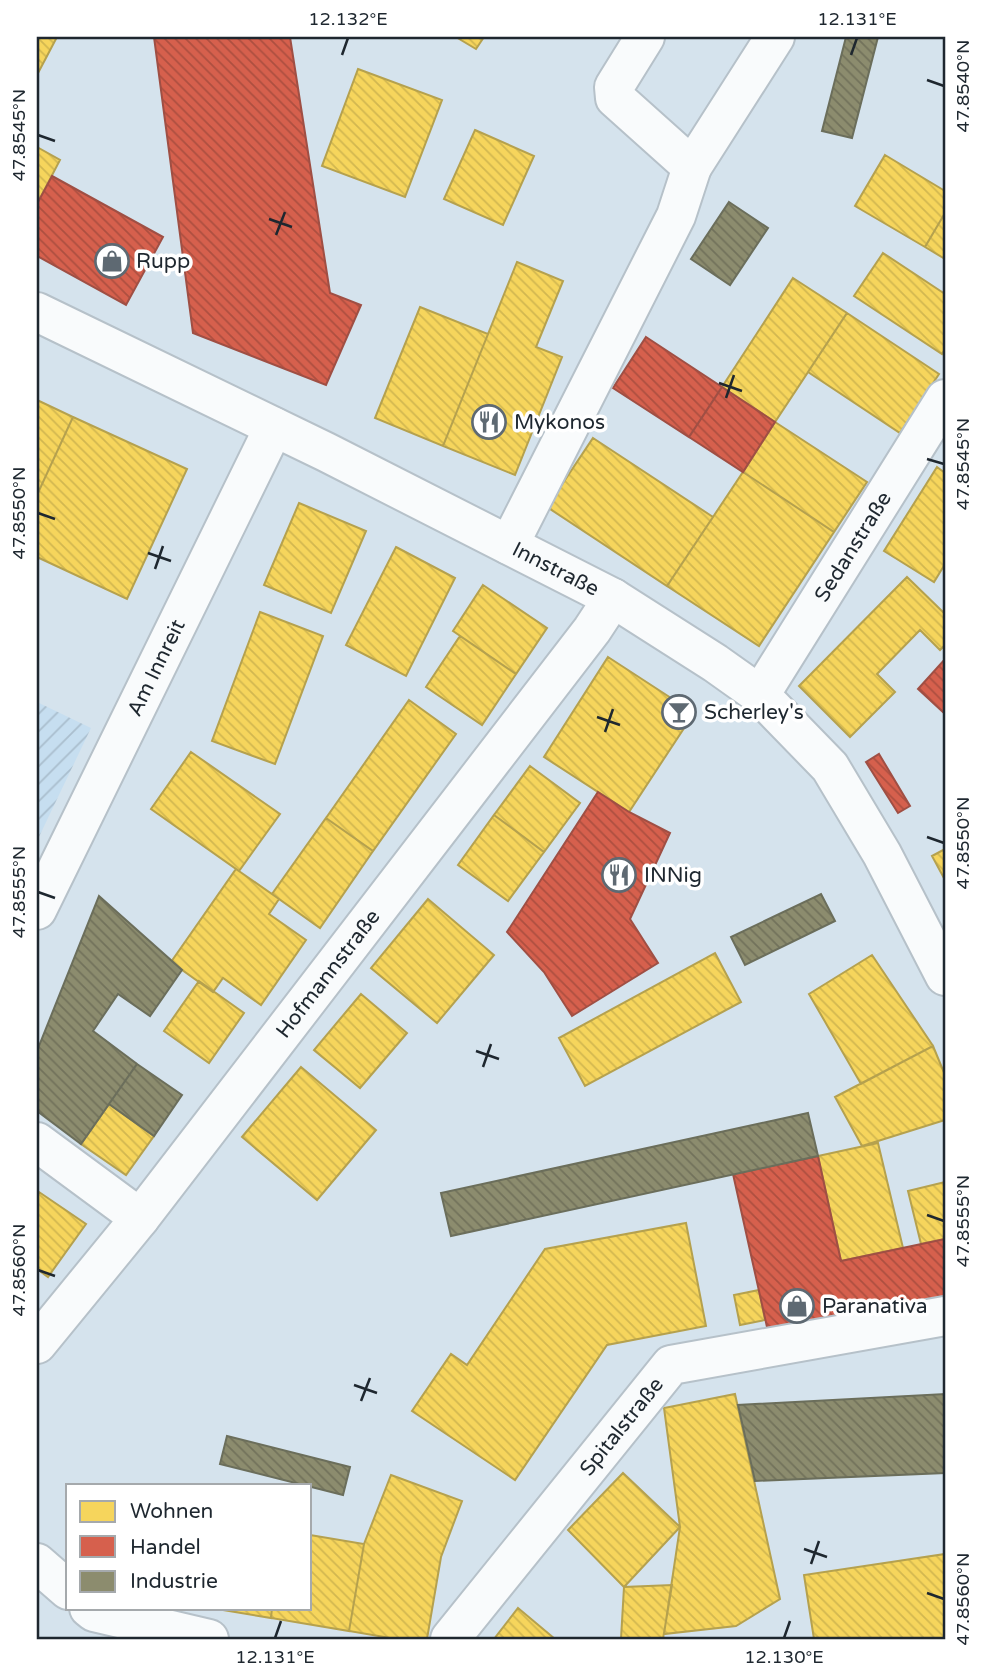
<svg xmlns="http://www.w3.org/2000/svg" width="982" height="1676" viewBox="0 0 982 1676" font-family="'Varela Round',sans-serif">
	<style>
		.industrial { fill: url(#industrial-furrows) }
		.homes { fill: url(#homes-back-hatch); stroke: #b5a14e; stroke-width: 2 }
		.shops { fill: url(#shops-back-hatch); stroke: #9f4f44; stroke-width: 2 }
		.industry { fill: url(#industry-back-hatch); stroke: #6b6e5b; stroke-width: 2 }
		.lines { fill: none; stroke-linecap: round; stroke-linejoin: round }
		.minor-casing { stroke: #b6c1c9; stroke-width: 42 }
		.minor { stroke: #f9fbfc; stroke-width: 38 }
		.ticks { fill: none; stroke: #1e272f; stroke-width: 2.5 }
		.labels { text-anchor: middle; stroke-width: 7; stroke-linejoin: round; paint-order: stroke }
		.poi-label { font-size: 21px; fill: #1e272f; stroke: #fff; text-anchor: start }
		.street-label { font-size: 21px; fill: #1e272f; stroke: #fff }
		.neatline { fill: none; stroke: #1e272f; stroke-width: 2.5 }
		.ticks-label { font-size: 18px; text-anchor: middle; fill: #1e272f }
	</style>
	<defs>
		<pattern id="industrial-furrows" width="10" height="10" patternUnits="userSpaceOnUse" patternTransform="scale(1.75)"><rect width="10" height="10" fill="#c6def0"/><path d="M-1 1l2-2M0 10L10 0M9 11l2-2" fill="none" stroke="#aabece"/></pattern>
		<pattern id="homes-back-hatch" width="6" height="6" patternUnits="userSpaceOnUse" patternTransform="scale(1.75)"><rect width="6" height="6" fill="#f6d55c"/><path d="M-1 5l2 2M0 0l6 6M5-1l2 2" fill="none" stroke="#d2b750"/></pattern>
		<pattern id="shops-back-hatch" width="6" height="6" patternUnits="userSpaceOnUse" patternTransform="scale(1.75)"><rect width="6" height="6" fill="#d6604d"/><path d="M-1 5l2 2M0 0l6 6M5-1l2 2" fill="none" stroke="#ad4f40"/></pattern>
		<pattern id="industry-back-hatch" width="6" height="6" patternUnits="userSpaceOnUse" patternTransform="scale(1.75)"><rect width="6" height="6" fill="#8c8c6e"/><path d="M-1 5l2 2M0 0l6 6M5-1l2 2" fill="none" stroke="#72725b"/></pattern>
	</defs>
	<rect width="100%" height="100%" fill="#d5e3ed"/>
	<!-- industrial -->
	<path class="industrial" d="M37,702L91,728L37,841Z"/>
	<!-- homes -->
	<path class="homes" d="M37,37H57L37,75Z
		M456,37H484L476,49Z
		M358,69L442,100L405,197L322,166Z
		M475,130L534,156L503,225L444,199Z
		M37,147L60,160L37,204Z
		M885,155L945,191V213L925,247L855,206Z
		M945,213V259L925,247Z
		M883,253L945,294V349L942,354L854,296Z
		M517,262L563,281L536,347L562,357L515,475L443,446Z
		M793,278L847,313L775,422L722,387Z
		M420,307L488,334L443,446L375,418Z
		M847,313L939,374L900,433L808,372Z
		M37,400L73,417L37,495Z
		M73,417L187,469L127,599L37,557V495Z
		M775,422L867,482L834,532L743,472Z
		M593,438L713,517L667,586L547,507Z
		M937,467L945,473V564L934,582L884,551Z
		M743,472L834,532L759,646L667,586Z
		M299,503L366,531L331,613L264,585Z
		M396,547L455,578L406,676L346,645Z
		M907,577L945,614V645L940,650L920,630L877,674L895,692L850,737L799,686Z
		M483,585L547,628L516,674L453,631Z
		M260,612L323,636L275,764L212,741Z
		M460,636L516,674L482,725L426,687Z
		M608,657L694,713L629,812L544,757Z
		M409,700L456,734L373,851L326,818Z
		M191,752L280,814L239,871L151,809Z
		M530,766L580,803L544,852L494,815Z
		M494,815L544,852L508,901L458,865Z
		M326,818L373,851L320,928L272,894Z
		M945,849V880L932,856Z
		M236,869L279,899L269,914L306,940L261,1005L223,978L213,992L171,962Z
		M428,899L494,955L437,1023L371,968Z
		M715,953L741,1002L585,1086L559,1038Z
		M872,955L933,1046L861,1084L809,994Z
		M199,981L244,1013L209,1063L164,1031Z
		M361,994L407,1033L360,1088L314,1050Z
		M933,1046L945,1075V1120L862,1146L835,1097Z
		M301,1067L376,1130L317,1200L242,1137Z
		M109,1104L154,1136L126,1175L81,1144Z
		M878,1143L903,1248L841,1261L818,1156Z
		M945,1182V1239L921,1244L908,1191Z
		M39,1192L86,1224L48,1277L37,1269V1195Z
		M686,1223L706,1326L607,1345L515,1480L412,1411L451,1354L467,1365L545,1249Z
		M759,1290L765,1320L740,1325L734,1295Z
		M735,1394L780,1599L736,1626L664,1634L680,1527L664,1408Z
		M623,1473L680,1527L624,1587L568,1530Z
		M391,1475L462,1501L441,1557L427,1639H396L349,1631L364,1544Z
		M310,1535L364,1544L349,1631L271,1618L272,1608H310Z
		M945,1554V1639H814L804,1575Z
		M672,1585L663,1639H621L624,1587Z
		M211,1608H272L271,1618Z
		M518,1608L555,1639H494Z"/>
	<!-- shops -->
	<path class="shops" d="M154,37H290L330,293L361,305L326,385L193,333Z
		M52,176L163,237L126,305L37,256V204Z
		M646,337L722,387L689,437L613,388Z
		M722,387L775,422L743,472L689,437Z
		M945,659V714L918,689Z
		M879,754L910,806L898,813L866,762Z
		M598,792L629,812L670,833L630,919L658,963L572,1016L544,972L507,932Z
		M818,1156L841,1261L945,1239V1298L769,1336L733,1174Z"/>
	<!-- industry -->
	<path class="industry" d="M846,37H878L852,138L822,131Z
		M729,202L768,228L730,285L691,259Z
		M821,894L835,921L745,965L731,937Z
		M99,896L182,970L150,1016L118,994L93,1031L137,1064L81,1144L37,1111V1051Z
		M137,1064L182,1095L154,1136L109,1104Z
		M808,1113L818,1156L451,1236L441,1193Z
		M945,1394V1473L755,1481L738,1405Z
		M227,1436L350,1467L343,1495L220,1464Z"/>
	<g class="lines">
		<!-- minor casing -->
		<g class="minor-casing">
			<g id="minor">
				<path d="M645,37L614,87L615,98L692,167L775,37"/>
				<path id="s1" d="M37,312L326,452L613,598L715,663L760,695L830,767L882,854L945,976"/>
				<path d="M509,545L676,216L692,167"/>
				<path id="s2" d="M760,695L945,399"/>
				<path id="s3" d="M37,910L274,427"/>
				<path d="M37,1142L140,1218"/>
				<path id="s4" d="M37,1344L140,1218L592,630L613,598"/>
				<path d="M37,1563L68,1590"/>
				<path d="M89,1608L94,1612L209,1639"/>
				<path id="s5" d="M450,1639L671,1365L945,1316"/>
			</g>
		</g>
		<!-- minor -->
		<use href="#minor" class="minor"/>
	</g>
	<!-- ticks -->
	<path class="ticks" d="M342,55L348,38M851,55L857,38M927,80L944,86M38,135L55,141M269,219L292,227M276,235L285,212M719,383L742,391M726,398L734,375M927,459L944,464M38,513L55,519M148,553L171,561M155,569L163,546M597,717L620,725M605,732L613,709M927,837L944,843M38,892L55,898M476,1051L499,1059M483,1067L491,1044M927,1215L944,1221M38,1270L55,1276M354,1385L377,1393M361,1401L370,1378M804,1549L827,1557M811,1564L819,1541M927,1593L944,1599M275,1638L281,1621M784,1638L790,1621"/>
	<!-- icons -->
	<defs>
		<g id="shop-ring" transform="scale(1.75)"><circle r="9.5" fill="#fff" stroke="#5e6972" stroke-width="1.5"/><path d="M-5-2.5h2.3a2.7 3.5 0 0 1 5.4 0H5L5.5 6h-11ZM-1.5-2.5h3a1.5 2.3 0 0 0-3 0Z" fill="#5e6972"/></g>
		<g id="restaurant-ring" transform="scale(1.75)"><circle r="9.5" fill="#fff" stroke="#5e6972" stroke-width="1.5"/><path d="M-5-6h1v4h1v-4h1v4h1v-4h1v5L-1.5 .5V6h-2V.5L-5-1ZM5-6V6H3V1.5H1.5Q1.5-4 5-6Z" fill="#5e6972"/></g>
		<g id="bar-ring" transform="scale(1.75)"><circle r="9.5" fill="#fff" stroke="#5e6972" stroke-width="1.5"/><path d="M-6-5H6L.8 .8V4.5H3.5V6h-7V4.5H-.8V.8Z" fill="#5e6972"/></g>
	</defs>
	<g fill-rule="evenodd">
		<use href="#shop-ring" x="112" y="261"/>
		<use href="#restaurant-ring" x="489" y="422"/>
		<use href="#bar-ring" x="679" y="712"/>
		<use href="#restaurant-ring" x="619" y="875"/>
		<use href="#shop-ring" x="797" y="1306"/>
	</g>
	<g class="labels">
		<!-- poi labels -->
		<g class="poi-label">
			<text x="136" y="268">Rupp</text>
			<text x="514" y="429">Mykonos</text>
			<text x="704" y="719">Scherley's</text>
			<text x="644" y="882">INNig</text>
			<text x="822" y="1313">Paranativa</text>
		</g>
		<!-- street labels -->
		<g class="street-label">
			<text dy="7" stroke="none"><textPath href="#s2" startOffset="175">Sedanstraße</textPath></text>
			<text dy="7" stroke="none"><textPath href="#s1" startOffset="579">Innstraße</textPath></text>
			<text dy="7" stroke="none"><textPath href="#s3" startOffset="270">Am Innreit</textPath></text>
			<text dy="7" stroke="none"><textPath href="#s4" startOffset="471">Hofmannstraße</textPath></text>
			<text dy="7" stroke="none"><textPath href="#s5" startOffset="273">Spitalstraße</textPath></text>
		</g>
	</g>
	<!-- border -->
	<rect width="982" height="1676" fill="none" stroke="#ffffff" stroke-width="77"/>
	<!-- legend -->
	<rect x="66" y="1484" width="245" height="126" fill="#ffffff" stroke="#a5a9ac" stroke-width="2"/>
	<rect x="80" y="1501" width="35" height="21" fill="#f6d55c" stroke="#a5a9ac" stroke-width="2"/>
	<text x="130" y="1518" font-size="21" fill="#1e272f">Wohnen</text>
	<rect x="80" y="1536" width="35" height="21" fill="#d6604d" stroke="#a5a9ac" stroke-width="2"/>
	<text x="130" y="1554" font-size="21" fill="#1e272f">Handel</text>
	<rect x="80" y="1571" width="35" height="21" fill="#8c8c6e" stroke="#a5a9ac" stroke-width="2"/>
	<text x="130" y="1588" font-size="21" fill="#1e272f">Industrie</text>
	<rect x="38" y="38" width="906" height="1600" class="neatline"/>
	<g class="ticks-label">
		<text x="348" y="25">12.132°E</text>
		<text x="857" y="25">12.131°E</text>
		<text transform="translate(963 86) rotate(-90)" y="6">47.8540°N</text>
		<text transform="translate(19 135) rotate(-90)" y="6">47.8545°N</text>
		<text transform="translate(963 464) rotate(-90)" y="6">47.8545°N</text>
		<text transform="translate(19 513) rotate(-90)" y="6">47.8550°N</text>
		<text transform="translate(963 843) rotate(-90)" y="6">47.8550°N</text>
		<text transform="translate(19 892) rotate(-90)" y="6">47.8555°N</text>
		<text transform="translate(963 1221) rotate(-90)" y="6">47.8555°N</text>
		<text transform="translate(19 1270) rotate(-90)" y="6">47.8560°N</text>
		<text transform="translate(963 1599) rotate(-90)" y="6">47.8560°N</text>
		<text x="275" y="1663">12.131°E</text>
		<text x="784" y="1663">12.130°E</text>
	</g>
</svg>
